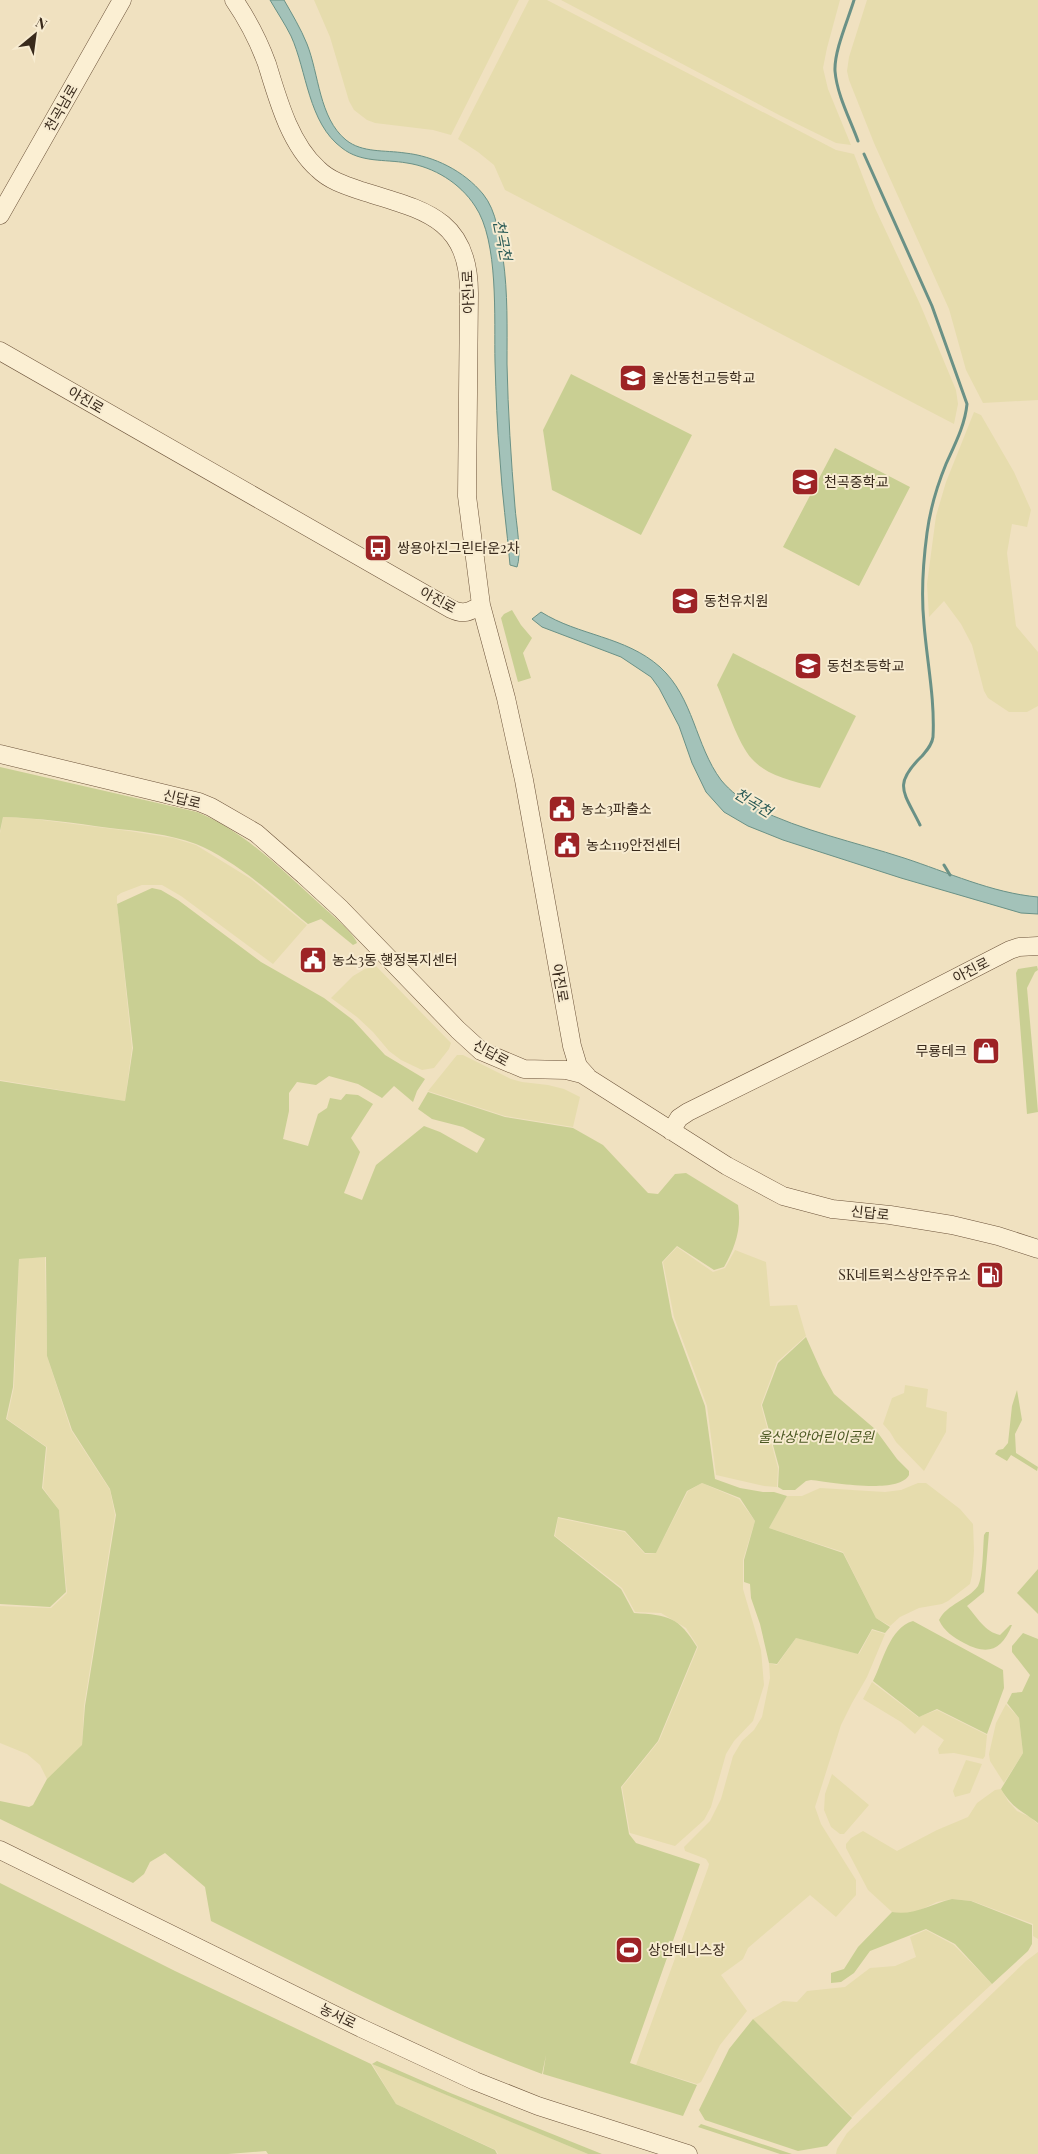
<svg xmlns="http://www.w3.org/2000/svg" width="1038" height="2154" viewBox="0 0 1038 2154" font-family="'Playfair Display','Noto Sans KR',serif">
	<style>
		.farmland { fill: #e6dcad }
		.green { fill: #c9cf93 }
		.water { fill: #a3c2b9; stroke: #6a9186 }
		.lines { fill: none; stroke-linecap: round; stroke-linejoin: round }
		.stream { stroke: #6a9186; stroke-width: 3 }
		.secondary-casing { stroke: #6c533a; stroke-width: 19 }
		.secondary { stroke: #fbefd3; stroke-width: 18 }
		.labels { text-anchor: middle; stroke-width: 4; stroke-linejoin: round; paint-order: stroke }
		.street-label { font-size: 14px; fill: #392a1c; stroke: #f7ebd0 }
		.poi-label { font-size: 14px; fill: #392a1c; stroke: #f7ebd0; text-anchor: start }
		.park-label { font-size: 14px; font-style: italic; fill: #4a5721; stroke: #f7ebd0 }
		.water-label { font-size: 15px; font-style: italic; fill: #2a5a56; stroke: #f7ebd0 }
	</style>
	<rect width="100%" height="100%" fill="#f0e1c0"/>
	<!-- farmland -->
	<path class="farmland" d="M314,0H519L451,135L433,130L375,123L367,120L354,110L349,101L330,37Z
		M529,0H547L836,150L854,154L875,208L920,304L956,390L958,404L954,424L505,190L494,165L478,152L458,139Z
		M561,0H840L827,48L823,68L828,89L851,145L836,143L781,116Z
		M867,0H1038V400L983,403L966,370L949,309L874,143L849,80L847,71L849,57Z
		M974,412L981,415L1014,472L1031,510L1027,527L1012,524L1007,553L1016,626L1038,652V706L1027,712H1009L988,698L984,691L972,645L961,624L944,601L929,617L927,584L936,516L946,482Z
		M3,817L34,819L129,831L173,838L196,845L251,879L307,925L273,964L181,896L162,885H142L121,893L117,896V903L132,1048L125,1101L0,1080V833Z
		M376,966L451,1043L449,1049L434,1068L422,1070L401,1060L389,1051L373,1032L357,1017L331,998L353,976L365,969Z
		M457,1055H463L511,1079L522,1082L548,1085L564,1089L580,1097L573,1127L505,1116L428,1091Z
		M677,1247L713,1272L725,1268L735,1250L766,1262L770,1306L797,1305L806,1336L777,1362L761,1405L778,1468L777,1487L764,1486L716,1475L707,1406L674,1317L663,1262Z
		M45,1257L47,1356L71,1430L110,1490L115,1515L84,1706L82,1746L47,1779L40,1765L27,1754L0,1743V1606L51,1608L67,1593L59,1510L43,1488L47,1447L7,1419L14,1387L19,1259Z
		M905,1385L928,1389L926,1407L947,1412L946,1432L924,1471L896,1442L890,1432L883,1424L892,1398L904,1393Z
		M702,1483L739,1499L755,1521L743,1560V1589L761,1650L764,1685L753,1721L734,1741L726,1754L711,1807L704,1820L675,1846L630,1833L622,1787L659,1741L698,1647L686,1628L661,1613L635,1612L622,1588L555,1536L558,1518L625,1532L645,1554L656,1553L688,1491Z
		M918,1483H926L960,1509L973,1524L974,1551L972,1575L970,1584L948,1601L942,1604L919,1608L900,1617L890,1626L876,1618L843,1552L769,1528L787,1496H802L820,1488L885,1492L901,1490Z
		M872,1630L885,1634L867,1677L852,1703L841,1725L815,1807L821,1824L856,1880V1895L836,1917L810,1895L748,1948L743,1959L721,1975L747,2011L720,2045L701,2082L697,2084L636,2065L708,1868L709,1864L706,1859L685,1851L684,1847L710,1821L721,1799L733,1756L742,1741L754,1730L762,1717L770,1678L769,1663L777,1665L796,1638L859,1654Z
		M872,1682L918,1717L937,1710L987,1735L985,1756L983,1759L954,1753L939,1754L938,1749L944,1740L923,1725L915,1734L901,1722L863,1699Z
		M1006,1704L1019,1718L1023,1753L1004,1783L990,1761L989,1754L996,1723Z
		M966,1760L982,1764L970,1793L955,1797L953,1791Z
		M832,1774L869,1805L844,1834H840L831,1827L824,1810L825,1794Z
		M1001,1789L1008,1801L1017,1811L1030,1817L1038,1824V1939L1033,1936V1924L972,1901L952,1899L937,1902L916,1912L903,1914L892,1912L868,1890L846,1848V1844L851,1838L863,1831L897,1851L937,1830L968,1817L977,1803L995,1790Z
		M926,1930L954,1945L992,1984L916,2054L852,2117L753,2019L783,2001L797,2002L807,1991L845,1987L870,1968L895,1966L916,1957L910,1937Z
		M1038,1952V2154H836L837,2149L847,2133L1026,1961Z
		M372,2064L497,2116L588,2154H498L496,2150L396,2104Z"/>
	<!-- green -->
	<path class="green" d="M571,374L692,435L641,535L552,490L543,430Z
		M835,448L910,487L859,586L783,547Z
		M512,610L521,625L532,638L523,653L531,678L518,682L501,618L504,614Z
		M733,653L856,716L820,788C797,782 768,777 752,759C738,744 726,705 717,685Z
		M0,767L197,812C246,832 284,872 323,907C332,915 353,932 357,943L353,945L321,919L308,924C276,897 235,860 196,844C169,834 138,831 110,828C74,823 39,818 3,817L0,831Z
		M152,888L161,890L178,900L261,962L324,998L353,1020L385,1055L425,1079L417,1091L413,1102L394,1086L382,1098L358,1084L329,1076L316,1085L297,1082L289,1093V1111L283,1139L308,1146L318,1114L327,1108L330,1098L341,1100L346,1094L358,1095L373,1104L351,1138L360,1152L344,1193L362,1200L376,1165L424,1126L440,1132L477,1153L485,1139L463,1127L432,1119L418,1109L428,1092L505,1117L573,1128L603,1145L648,1193L658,1194L675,1174L686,1173L738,1205C742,1228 735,1248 724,1267L714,1270L677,1246L662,1262L672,1317L705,1406L715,1479L740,1488L763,1492H774L787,1496L769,1528L843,1553L876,1618L890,1627L885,1633L872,1629L858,1654L796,1638L777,1664L769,1663L760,1624L751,1598L750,1584L744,1582V1560L755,1521L740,1498L702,1483L687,1491L656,1553H645L625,1531L558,1517L554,1536L621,1589L634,1613C668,1615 679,1617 697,1647L658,1741L621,1787L629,1834L636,1843L700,1864L630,2063L697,2085L683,2116L543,2074L546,2055L542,2074C428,2032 320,1975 211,1921L205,1887L165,1853L150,1862L144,1874L133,1883L0,1819V1801L29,1807L33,1805L47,1779L82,1745L85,1706L116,1515L110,1489L72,1430L47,1356L46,1257L19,1259L13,1387L6,1419L46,1447L42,1488L59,1510L66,1592L50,1607L0,1604V1081L125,1101L133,1048L117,904Z
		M1037,966L1038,970L1035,972L1027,988L1038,1112L1027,1114L1016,973L1018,969Z
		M806,1337L823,1375L834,1394L875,1429L897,1459L909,1471V1475C898,1495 831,1482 811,1480L806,1481L795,1490H783L778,1487L779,1467L762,1405L778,1363Z
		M1017,1390L1022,1420L1015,1434L1016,1453L1038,1467L1037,1471L1011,1455L1007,1461L995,1454L998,1450L1003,1449L1008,1443L1012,1406Z
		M986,1532H989L984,1592L967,1606C977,1617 985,1632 1000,1635L1010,1625H1012C1002,1650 988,1656 964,1643C953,1637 944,1631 939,1620C947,1604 968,1600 978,1586C983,1577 983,1547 984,1535Z
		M1038,1569V1614L1017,1593Z
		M913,1621L1003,1670L1004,1688L987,1734L937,1709L919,1717L873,1681C883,1662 889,1628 913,1621Z
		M1023,1633L1038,1639V1823C1022,1811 1012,1808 1001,1789L1023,1753L1019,1718L1007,1703L1012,1693L1022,1692L1030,1675L1012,1652V1646Z
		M0,1883L175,1971L371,2064L396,2104L495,2150L497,2154H268L266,2151L228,2154H0Z
		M952,1899L971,1901L1032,1925V1944L1028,1951L992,1984L955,1944L926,1929L870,1951L854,1973L841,1982L831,1983V1973L844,1969L858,1947L892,1912C914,1916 931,1904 952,1899Z
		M753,2019L852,2118L827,2146L798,2151L705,2120L699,2110L729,2049Z
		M377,2061L448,2092L602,2154H588L372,2064Z
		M701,2124L792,2154H780L698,2127Z"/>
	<!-- water -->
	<path class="water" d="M270,0H284C292,14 301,29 307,44C319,74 319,118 346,140C362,153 385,150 405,153C434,156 464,171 483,194C497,211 499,237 503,258C508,293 507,328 507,364C508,411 511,460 515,507C516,522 522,554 517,567L510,565C507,530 502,495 500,460C497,427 496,394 495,362C494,319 499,241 475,206C460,183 434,167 407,163C384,159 361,163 342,148C308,123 307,71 291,36C285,24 277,12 270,0Z
		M541,612C579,636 625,636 660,667C694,698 695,745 721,780C730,791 743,801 756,808C802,831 855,842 904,858C947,872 992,893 1038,897V914L1021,913L901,878L783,840L748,826L724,812L706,792L692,763L679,726L659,688L651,677L621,657L542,627L532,619Z"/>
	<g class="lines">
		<!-- stream -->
		<path class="stream" d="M854,0C848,20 834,51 835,71C837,95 850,119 858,141
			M864,154L932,306L967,404C965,425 955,444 946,464C937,486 930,510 927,533C923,563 921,594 924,624C927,662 935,699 933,737C932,745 927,750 922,756C892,785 904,792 920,825
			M944,865L950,875"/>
		<!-- secondary casing -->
		<g class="secondary-casing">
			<path id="secondary" d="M234,0C247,19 259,42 267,64C278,100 290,144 318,169C330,181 347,186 362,191C422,210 469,217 469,293L467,496L481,605L506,698L524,780L572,1046L578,1066L587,1076
				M0,215L122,0
				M0,351L451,609C463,615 470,612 481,605
				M0,754L199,802L211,807L256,833L304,875L341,909L458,1030L481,1051L524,1069L566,1070L582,1074L727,1166L783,1196L832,1209L890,1215L952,1225L998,1236L1038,1249
				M671,1131L679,1118L688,1112L858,1028L1010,950L1019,947L1038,946
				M0,1850L361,2028L475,2081L538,2106L688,2154"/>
		</g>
		<!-- secondary -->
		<use href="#secondary" class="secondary"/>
	</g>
	<!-- icons -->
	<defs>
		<g id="school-square" transform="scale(1.4375)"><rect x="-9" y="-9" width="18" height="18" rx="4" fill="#9d2325" stroke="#f7ebd0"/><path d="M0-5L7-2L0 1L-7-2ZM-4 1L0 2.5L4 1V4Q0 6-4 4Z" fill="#fff"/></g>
		<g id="bus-square" transform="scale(1.4375)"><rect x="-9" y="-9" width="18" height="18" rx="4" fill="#9d2325" stroke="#f7ebd0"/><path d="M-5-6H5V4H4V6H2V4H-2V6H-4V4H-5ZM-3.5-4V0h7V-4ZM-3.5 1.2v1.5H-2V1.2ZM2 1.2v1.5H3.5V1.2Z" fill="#fff"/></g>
		<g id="civic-square" transform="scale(1.4375)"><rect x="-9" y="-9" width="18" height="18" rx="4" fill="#9d2325" stroke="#f7ebd0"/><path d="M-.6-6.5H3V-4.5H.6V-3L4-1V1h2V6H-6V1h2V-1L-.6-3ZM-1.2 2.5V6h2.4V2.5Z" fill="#fff"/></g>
		<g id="shop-square" transform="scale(1.4375)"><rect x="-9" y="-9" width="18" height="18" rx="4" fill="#9d2325" stroke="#f7ebd0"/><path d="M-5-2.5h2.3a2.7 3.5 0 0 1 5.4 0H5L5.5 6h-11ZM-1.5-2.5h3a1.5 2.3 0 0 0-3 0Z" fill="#fff"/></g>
		<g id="fuel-square" transform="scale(1.4375)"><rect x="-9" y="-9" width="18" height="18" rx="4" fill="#9d2325" stroke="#f7ebd0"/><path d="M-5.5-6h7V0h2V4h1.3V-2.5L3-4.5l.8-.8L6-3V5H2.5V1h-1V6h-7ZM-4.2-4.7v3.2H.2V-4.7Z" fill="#fff"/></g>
		<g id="stadium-square" transform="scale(1.4375)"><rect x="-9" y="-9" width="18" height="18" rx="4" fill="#9d2325" stroke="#f7ebd0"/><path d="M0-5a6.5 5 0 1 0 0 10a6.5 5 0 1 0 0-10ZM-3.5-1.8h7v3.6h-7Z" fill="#fff"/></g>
	</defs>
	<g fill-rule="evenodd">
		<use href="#school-square" x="633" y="378"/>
		<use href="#school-square" x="805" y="482"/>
		<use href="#bus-square" x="378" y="548"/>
		<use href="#school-square" x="685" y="601"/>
		<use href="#school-square" x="808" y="666"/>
		<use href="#civic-square" x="562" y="809"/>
		<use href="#civic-square" x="567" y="845"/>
		<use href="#civic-square" x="313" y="960"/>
		<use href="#shop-square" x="986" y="1051"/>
		<use href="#fuel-square" x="990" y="1275"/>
		<use href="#stadium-square" x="629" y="1950"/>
	</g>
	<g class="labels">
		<!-- street labels -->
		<g class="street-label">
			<text transform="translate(61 108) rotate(-60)" y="5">천곡남로</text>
			<text transform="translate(468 292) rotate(-92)" y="5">아진1로</text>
			<text transform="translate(86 400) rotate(30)" y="5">아진로</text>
			<text transform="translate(438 600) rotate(28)" y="5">아진로</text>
			<text transform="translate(182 799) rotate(14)" y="5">신답로</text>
			<text transform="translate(971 970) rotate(-27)" y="5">아진로</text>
			<text transform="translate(560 983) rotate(80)" y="5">아진로</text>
			<text transform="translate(491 1053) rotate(29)" y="5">신답로</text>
			<text transform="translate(870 1213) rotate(6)" y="5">신답로</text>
			<text transform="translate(338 2016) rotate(26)" y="5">농서로</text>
		</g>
		<!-- poi labels -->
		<g class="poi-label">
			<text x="652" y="383">울산동천고등학교</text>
			<text x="824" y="487">천곡중학교</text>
			<text x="397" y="553">쌍용아진그린타운2차</text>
			<text x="704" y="606">동천유치원</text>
			<text x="827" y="671">동천초등학교</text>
			<text x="581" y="814">농소3파출소</text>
			<text x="586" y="850">농소119안전센터</text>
			<text x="332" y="965">농소3동 행정복지센터</text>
			<text x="967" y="1056" text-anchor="end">무룡테크</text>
			<text x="971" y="1280" text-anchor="end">SK네트윅스상안주유소</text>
			<text x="648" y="1955">상안테니스장</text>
		</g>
		<!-- park labels -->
		<g class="park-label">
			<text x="816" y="1442">울산상안어린이공원</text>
		</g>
		<!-- water labels -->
		<g class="water-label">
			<text transform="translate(502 240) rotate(79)" y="5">천곡천</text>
			<text transform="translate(753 803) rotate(31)" y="5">천곡천</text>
		</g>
	</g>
	<!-- north arrow -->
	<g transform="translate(35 35) rotate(29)" stroke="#f7ebd0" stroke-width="4" paint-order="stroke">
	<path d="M0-4L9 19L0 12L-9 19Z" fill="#392a1c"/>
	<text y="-8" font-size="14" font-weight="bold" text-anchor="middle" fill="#392a1c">N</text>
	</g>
</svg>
